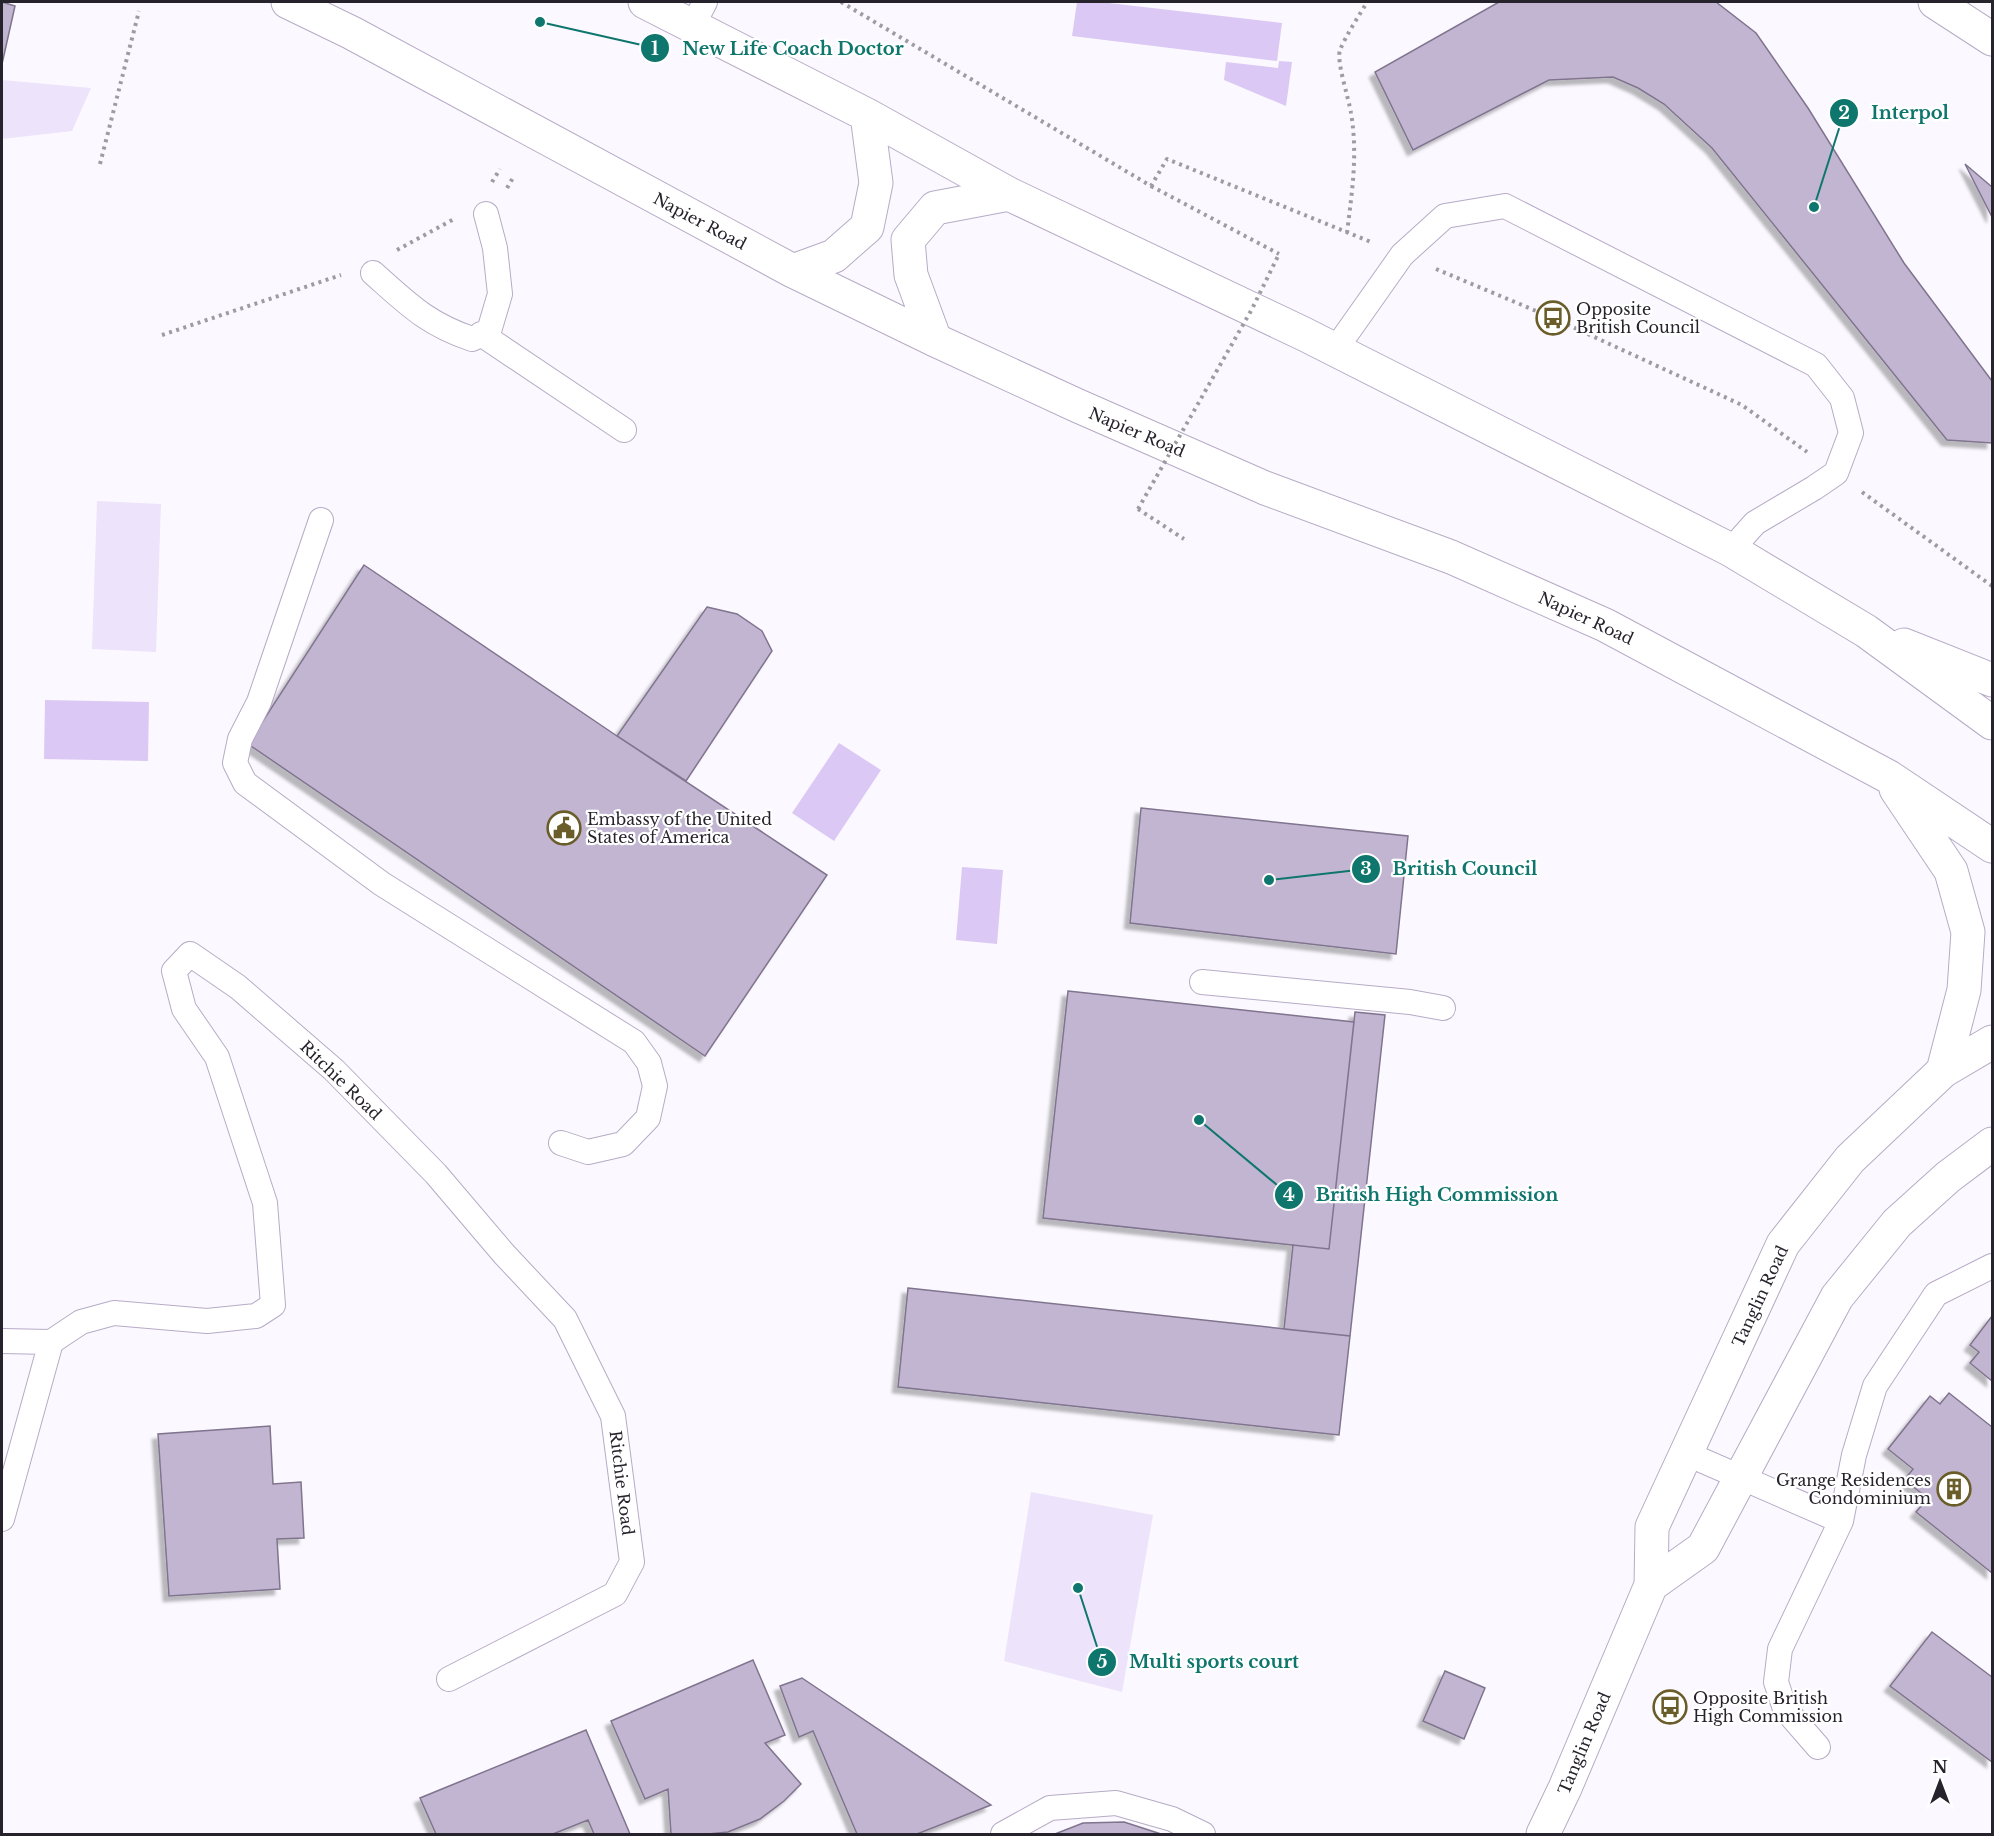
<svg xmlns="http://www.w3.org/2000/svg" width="1994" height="1836" viewBox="0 0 1994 1836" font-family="'Libre Baskerville',serif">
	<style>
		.green { fill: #ede3fb }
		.water { fill: #dbc8f4 }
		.building { fill: #c1b5d1; stroke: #80748e; stroke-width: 1.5; filter: url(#shadow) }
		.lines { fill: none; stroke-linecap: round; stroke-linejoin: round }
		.service-casing { stroke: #b7abc6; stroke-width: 26 }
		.minor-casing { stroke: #b7abc6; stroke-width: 35 }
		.primary-casing { stroke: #b7abc6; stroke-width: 35 }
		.path { stroke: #9e9ba3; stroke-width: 4; stroke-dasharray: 3 4.5; stroke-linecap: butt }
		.service { stroke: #fff; stroke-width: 24 }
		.minor { stroke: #fff; stroke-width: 33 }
		.primary { stroke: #fff; stroke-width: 33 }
		.path-bridge { stroke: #9e9ba3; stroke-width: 4; stroke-dasharray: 3 4.5; stroke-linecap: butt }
		.labels { text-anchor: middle; stroke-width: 4.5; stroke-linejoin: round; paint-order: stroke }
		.street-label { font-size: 16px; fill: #27232d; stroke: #fff }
		.poi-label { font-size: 16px; fill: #27232d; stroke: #fff; text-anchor: start }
		.leader { fill: none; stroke: #0f766e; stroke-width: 2 }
		.callout-dot { fill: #0f766e; stroke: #fff; stroke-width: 2 }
		.mark-label { font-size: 18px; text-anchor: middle; font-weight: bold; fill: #fff }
		.callout-label { font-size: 18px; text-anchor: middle; font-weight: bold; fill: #0f766e; stroke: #fff; stroke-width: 4.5; stroke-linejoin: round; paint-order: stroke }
	</style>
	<defs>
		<filter id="shadow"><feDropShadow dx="-5.5" dy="5.5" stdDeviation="1.5" flood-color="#0004"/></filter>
	</defs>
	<rect width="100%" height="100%" fill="#fbf9ff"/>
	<!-- green -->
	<path class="green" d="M2,80L91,88L72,131L2,139Z
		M97,501L161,504L156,652L92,649Z
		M1031,1492L1153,1515L1122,1692L1004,1661Z"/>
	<!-- water -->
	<path class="water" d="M1077,2H1100L1282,23L1277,61L1072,36Z
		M1279,61L1292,62L1286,106L1224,80L1226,62L1278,68Z
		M45,700L149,702L148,761L44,759Z
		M839,743L881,770L834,841L792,813Z
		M962,867L1003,870L997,944L956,940Z"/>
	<!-- building -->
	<path class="building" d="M2,2L15,6L2,64Z
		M1499,2H1716L1756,33L1808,108L1904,263L1992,381V443L1947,440L1712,148L1664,104L1638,88L1613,77L1549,80L1413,150L1375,72Z
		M1965,164L1992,187V217Z
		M364,565L617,736L827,875L705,1056L248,744Z
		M707,607L737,614L762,631L772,651L686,781L617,736Z
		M1141,808L1408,836L1396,954L1130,923Z
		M1068,991L1354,1022L1329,1249L1043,1218Z
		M1355,1012L1385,1015L1350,1336L1284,1329L1293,1245L1329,1249Z
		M908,1288L1350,1336L1339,1435L898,1387Z
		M1992,1316V1381L1970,1363L1979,1352L1970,1345Z
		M1949,1393L1992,1427V1573L1916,1512L1928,1498L1904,1480L1913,1469L1888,1449L1930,1396L1940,1404Z
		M270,1426L273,1484L301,1482L304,1538L277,1539L280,1589L169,1596L158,1434Z
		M1932,1632L1992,1677V1762L1890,1686Z
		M753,1660L785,1735L765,1743L801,1784L784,1801L760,1819L728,1832L708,1834H671L668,1789L645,1799L611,1721Z
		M1445,1671L1485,1688L1464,1739L1423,1721Z
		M802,1678L991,1805L917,1834H857L813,1731L799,1737L780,1686Z
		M586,1730L630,1834H594L588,1820L553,1834H436L420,1798Z
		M1124,1822L1161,1834H1055L1083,1823Z"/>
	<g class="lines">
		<!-- service casing -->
		<g class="service-casing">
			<path id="service" d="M693,25L705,2
				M373,273C408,304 427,324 472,339L489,331L500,294L495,248L486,214
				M481,334L624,430
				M1335,350L1402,255L1445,216L1505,206L1816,365L1842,398L1851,433L1836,473L1814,488L1755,523L1731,550
				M321,520L259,702L240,739L235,763L245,783L382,884L634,1042L649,1063L655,1086L648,1118L623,1144L588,1152L561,1143
				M1202,982L1410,1002L1443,1008
				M2,1341L51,1342
				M51,1342L81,1322L114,1313L207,1321L256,1316L273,1305L265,1203L217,1057L184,1009L174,971L190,954L238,987L334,1070L436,1174L504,1254L565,1319L613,1416L632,1562L615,1594L449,1679
				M1685,1453L1841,1521
				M2,1519L51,1342
				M1818,1747L1785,1709L1776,1682L1780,1649L1841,1521L1854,1455L1875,1386L1936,1294L1992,1266
				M1003,1834L1050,1808L1116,1803L1172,1819L1203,1834"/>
		</g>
		<!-- minor casing -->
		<g class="minor-casing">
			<path id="minor" d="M1935,2L1992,39"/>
		</g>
		<!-- primary casing -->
		<g class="primary-casing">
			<path id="primary" d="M288,2L352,33L793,271L935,340L1076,405L1265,488L1451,557L1605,625L1889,777L1992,846
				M645,2L867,115L1009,194L1304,334L1731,550L1866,631L1992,723
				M793,271L834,256L867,227L876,183L867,115
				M935,340L911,275L908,240L935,208L1009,194
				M1904,645L1992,680
				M1896,789L1951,871L1968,932L1964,990L1943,1071
				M1651,1585L1703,1548L1837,1297L1897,1223L1948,1177L1992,1144
				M1543,1834L1565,1788L1651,1585L1652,1527L1783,1244L1850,1159L1943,1071L1992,1042"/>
		</g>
		<!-- path -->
		<path class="path" d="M841,2L1151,186L1167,159L1371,242
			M100,164L139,11
			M492,182L500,169
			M1151,186L1279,254
			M507,188L514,176
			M1347,233C1352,191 1358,155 1351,113C1349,99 1336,61 1340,50C1346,35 1359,16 1367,2
			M397,250L454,219
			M1436,269L1553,318L1742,405L1807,452
			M162,335L341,275
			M1862,492L1992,586
			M1138,509L1184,539"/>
		<!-- service -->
		<use href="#service" class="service"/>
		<!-- minor -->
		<use href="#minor" class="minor"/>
		<!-- primary -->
		<use href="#primary" class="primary"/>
		<!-- path-bridge -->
		<path class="path-bridge" d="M1138,509L1252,309L1279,254"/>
	</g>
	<!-- icons -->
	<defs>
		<g id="bus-ring" transform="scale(1.725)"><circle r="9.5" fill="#fff" stroke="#6a5d2a" stroke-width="1.5"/><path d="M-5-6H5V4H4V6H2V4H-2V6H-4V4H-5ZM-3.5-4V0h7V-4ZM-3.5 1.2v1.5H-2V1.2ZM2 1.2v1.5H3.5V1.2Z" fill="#6a5d2a"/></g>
		<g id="civic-ring" transform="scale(1.725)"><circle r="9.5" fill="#fff" stroke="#6a5d2a" stroke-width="1.5"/><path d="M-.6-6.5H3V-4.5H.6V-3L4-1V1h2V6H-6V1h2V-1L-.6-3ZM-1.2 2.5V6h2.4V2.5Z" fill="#6a5d2a"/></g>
		<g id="building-ring" transform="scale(1.725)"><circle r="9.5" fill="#fff" stroke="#6a5d2a" stroke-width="1.5"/><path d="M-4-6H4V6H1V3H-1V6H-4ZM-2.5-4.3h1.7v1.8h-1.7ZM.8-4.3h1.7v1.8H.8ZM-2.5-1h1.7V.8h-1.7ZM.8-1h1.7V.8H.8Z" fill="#6a5d2a"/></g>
	</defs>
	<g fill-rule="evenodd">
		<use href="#bus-ring" x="1553" y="318"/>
		<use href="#civic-ring" x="564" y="828"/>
		<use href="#building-ring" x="1954" y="1489"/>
		<use href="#bus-ring" x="1670" y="1707"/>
	</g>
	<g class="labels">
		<!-- street labels -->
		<g class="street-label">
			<text transform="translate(700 221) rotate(28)" y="6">Napier Road</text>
			<text transform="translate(1137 432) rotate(23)" y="6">Napier Road</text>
			<text transform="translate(1586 618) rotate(25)" y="6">Napier Road</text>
			<text transform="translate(341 1080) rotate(44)" y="6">Ritchie Road</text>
			<text transform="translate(1760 1296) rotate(-65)" y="6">Tanglin Road</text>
			<text transform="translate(622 1483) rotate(83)" y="6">Ritchie Road</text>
			<text transform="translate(1584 1743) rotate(-67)" y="6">Tanglin Road</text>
		</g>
		<!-- poi labels -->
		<g class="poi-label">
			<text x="1576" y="315">Opposite<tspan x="1576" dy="18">British Council</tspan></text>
			<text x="587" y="825">Embassy of the United<tspan x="587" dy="18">States of America</tspan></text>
			<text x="1931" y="1486" text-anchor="end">Grange Residences<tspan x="1931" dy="18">Condominium</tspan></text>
			<text x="1693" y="1704">Opposite British<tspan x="1693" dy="18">High Commission</tspan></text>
		</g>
	</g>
	<!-- callouts -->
	<path class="leader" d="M540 22L655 48M1814 207L1844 113M1269 880L1366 869M1199 1120L1289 1195M1078 1588L1102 1662"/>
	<g class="callout-dot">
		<circle cx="540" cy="22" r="6"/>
		<circle cx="1814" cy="207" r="6"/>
		<circle cx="1269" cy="880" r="6"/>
		<circle cx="1199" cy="1120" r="6"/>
		<circle cx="1078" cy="1588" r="6"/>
		<circle cx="655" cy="48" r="15"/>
		<circle cx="1844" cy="113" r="15"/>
		<circle cx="1366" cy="869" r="15"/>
		<circle cx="1289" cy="1195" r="15"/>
		<circle cx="1102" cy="1662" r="15"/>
	</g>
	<g class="mark-label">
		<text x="655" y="55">1</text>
		<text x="1844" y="119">2</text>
		<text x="1366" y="875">3</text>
		<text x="1289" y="1201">4</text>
		<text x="1102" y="1668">5</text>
	</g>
	<g class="callout-label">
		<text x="793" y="55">New Life Coach Doctor</text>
		<text x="1910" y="119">Interpol</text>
		<text x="1465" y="875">British Council</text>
		<text x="1437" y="1201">British High Commission</text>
		<text x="1214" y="1668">Multi sports court</text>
	</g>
	<!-- border -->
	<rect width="1994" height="1836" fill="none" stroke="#27232d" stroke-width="6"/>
	<!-- north arrow -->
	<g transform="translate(1940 1782)" stroke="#ffffff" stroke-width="4.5" paint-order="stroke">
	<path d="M0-4.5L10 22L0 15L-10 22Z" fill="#27232d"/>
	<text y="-9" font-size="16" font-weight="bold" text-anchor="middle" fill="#27232d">N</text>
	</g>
</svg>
